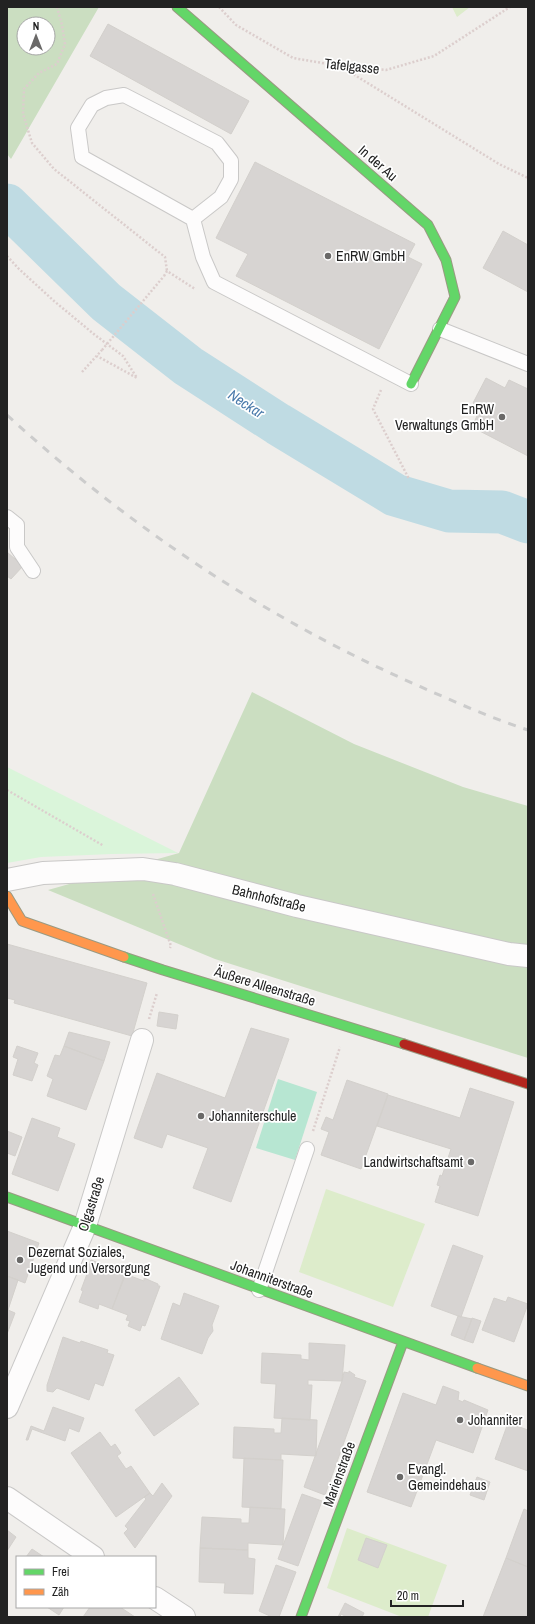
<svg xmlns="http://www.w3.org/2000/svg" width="535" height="1624" viewBox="0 0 535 1624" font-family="'Archivo Narrow',sans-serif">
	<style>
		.grass { fill: #ddeccb }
		.forest { fill: #cbdec1; fill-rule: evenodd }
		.park { fill: #daf5da }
		.pitch { fill: #b7e6d2 }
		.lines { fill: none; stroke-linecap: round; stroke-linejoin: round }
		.river { stroke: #bfdbe3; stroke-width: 43 }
		.building { fill: #d7d4d2; stroke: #d3d0cc }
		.lane-casing { stroke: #c9c8c7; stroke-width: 16 }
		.street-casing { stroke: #c9c8c7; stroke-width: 24 }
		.fast-casing { stroke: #999a82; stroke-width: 11 }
		.slow-casing { stroke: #999a82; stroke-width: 11 }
		.jam-casing { stroke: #999a82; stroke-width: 11 }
		.path { stroke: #dccecd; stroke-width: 2.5; stroke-dasharray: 2 2; stroke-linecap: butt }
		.lane { stroke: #fdfcfc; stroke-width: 14 }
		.street { stroke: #fdfcfc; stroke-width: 22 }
		.fast { stroke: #63d668; stroke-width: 9 }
		.slow { stroke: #ff974d; stroke-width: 9 }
		.jam { stroke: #b3261e; stroke-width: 9 }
		.rail { stroke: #ccc; stroke-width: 3; stroke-dasharray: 8 8; stroke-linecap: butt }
		.path-bridge { stroke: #dccecd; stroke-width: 2.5; stroke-dasharray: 2 2; stroke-linecap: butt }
		.poi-dot { fill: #6a6968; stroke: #fff; stroke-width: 1.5 }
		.labels { text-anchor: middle; stroke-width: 3.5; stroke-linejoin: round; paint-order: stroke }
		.street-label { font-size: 14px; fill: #222; stroke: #fff }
		.poi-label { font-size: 14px; fill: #222; stroke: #fff; text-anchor: start }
		.water-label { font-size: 15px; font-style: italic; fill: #4a7aab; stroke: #fff }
	</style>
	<rect width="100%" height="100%" fill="#f0eeeb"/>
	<!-- grass -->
	<path class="grass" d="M452,7H470L457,17Z
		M326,1189L425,1224L393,1307L299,1272Z
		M347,1528L447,1565L428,1617H402L327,1588Z"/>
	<!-- forest -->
	<path class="forest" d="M7,7H99L11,159L7,154ZM24,24H48V48H24Z
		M252,692L354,744L463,787L528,806V1058L215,959L48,890L179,853Z"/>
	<!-- park -->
	<path class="park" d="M7,767L178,853L112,854L41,857L7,863Z"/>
	<!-- pitch -->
	<path class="pitch" d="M278,1079L317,1092L295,1160L256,1148Z"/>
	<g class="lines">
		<!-- river -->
		<path class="river" d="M7,205L106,302L188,366L278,424L395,495L449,511L502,512L528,522"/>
	</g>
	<!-- building -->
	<path class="building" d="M108,24L249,101L231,134L90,56Z
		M255,162L415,244L408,257L422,264L379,349L236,276L248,254L216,238Z
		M503,231L528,245V292L483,268Z
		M486,378L505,388L509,380L528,389V456L472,427L481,407L473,403Z
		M7,552L23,566L11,579L7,576Z
		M7,944L147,983L132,1036L14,1003L15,1000L7,998Z
		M159,1012L178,1015L176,1029L157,1026Z
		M251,1028L289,1039L231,1202L193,1188L208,1148L167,1134L162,1148L134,1138L157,1073L225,1098Z
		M69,1032L110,1042L104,1061L64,1046Z
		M17,1046L38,1053L34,1063L38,1065L32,1081L13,1075L18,1059L13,1057Z
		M64,1046L104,1061L86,1110L47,1096L53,1079L47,1076L55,1055L60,1056Z
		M347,1080L388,1094L361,1169L321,1155L329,1132L321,1129L326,1117L333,1120Z
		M470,1088L514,1102L478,1216L435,1202L440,1186L437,1185L440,1175L442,1176L451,1149L377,1126L388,1095L460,1118Z
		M32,1118L60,1128L57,1137L75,1144L58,1191L12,1174Z
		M7,1131L22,1137L15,1156L7,1153Z
		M7,1230V1231L39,1243L25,1283L7,1276Z
		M453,1245L483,1256L461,1317L431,1306Z
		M91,1260L104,1265L103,1267L125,1276L112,1309L99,1304L98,1309L79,1302L83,1291L81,1290L87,1274H85Z
		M125,1274L144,1281V1278L158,1284V1286H160L145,1326L142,1325L140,1331L128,1326L130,1321L126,1320L128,1315L112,1309Z
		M7,1276L18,1280L8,1310L15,1313L7,1334Z
		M184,1293L219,1306L212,1325L213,1331L208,1338L202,1354L161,1339L173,1303L180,1306Z
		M508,1297L528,1304L514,1342L482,1330L494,1298L506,1302Z
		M458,1316L472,1319L464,1340L451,1335Z
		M472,1318L481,1321L473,1343L464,1340Z
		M63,1337L80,1343L81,1341L108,1350L107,1353L114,1355L103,1386L95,1383L89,1400L57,1388L53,1392L47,1391V1385Z
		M309,1343L345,1345L342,1381L308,1380V1385H312L310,1420L274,1418L276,1384L261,1383L262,1353L301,1355V1359L309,1360Z
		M349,1371L355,1375L354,1377L366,1381L325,1495L304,1487L342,1381L344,1372L349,1373Z
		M179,1377L199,1404L154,1436L135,1410Z
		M443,1386L459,1392L458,1400L463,1402L464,1400L488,1410L473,1453L436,1440L411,1507L367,1492L403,1393L436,1405Z
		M53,1407L84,1418L79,1432L69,1428L65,1441L32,1429L28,1440H26L31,1426L44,1431Z
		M282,1418L317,1420L316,1456L281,1454V1460L233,1458L234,1427L274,1429V1433H281Z
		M508,1423L528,1430V1471L495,1459Z
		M100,1432L111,1447L115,1444L121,1453L117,1456L126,1469L131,1466L150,1493L116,1517L71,1453Z
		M244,1458L283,1460L281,1509L242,1507Z
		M477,1477L490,1482L484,1500L470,1495Z
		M162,1483L172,1496L135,1548L124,1533L128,1529L125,1526L146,1499L144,1497L150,1493L153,1496Z
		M302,1494L322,1501L298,1566L278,1559Z
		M250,1507L285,1509L283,1545L248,1543V1550L200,1548L202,1517L241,1519V1523H249Z
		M524,1509L528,1511V1567L506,1558Z
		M7,1530L16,1537L7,1551Z
		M366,1538L387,1545L378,1568L358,1560Z
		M200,1548L248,1550V1558L255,1559L253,1594L224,1593L225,1583L199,1582Z
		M32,1549L44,1557H26Z
		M506,1558L528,1567V1617H483Z
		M276,1565L296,1572L279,1617H272L259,1611Z
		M345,1603L364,1613L362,1617H347L341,1614L340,1617H338Z
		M47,1607H64L59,1615Z
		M90,1607H120L135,1617H83Z"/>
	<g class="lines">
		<!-- lane casing -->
		<g class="lane-casing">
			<path id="lane" d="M193,219L221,197L231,179V161L217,143L124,95L106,98L92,105L78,128L82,157L193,219L203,257L214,282L411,384
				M440,329L528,364
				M7,517L17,525V547L33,571
				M259,1290L307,1149"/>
		</g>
		<!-- street casing -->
		<g class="street-casing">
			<path id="street" d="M7,880L43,873L143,869L175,874L297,906L509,954L528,956
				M7,1407L85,1226L142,1040
				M7,1498L93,1557
				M155,1598L184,1617"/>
		</g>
		<!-- fast casing -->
		<g class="fast-casing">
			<path id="fast" d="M177,7L428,225L446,260L455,297L411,384
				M124,957L163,970L404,1044
				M7,1197L477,1368
				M301,1617L403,1342"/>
		</g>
		<!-- slow casing -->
		<g class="slow-casing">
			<path id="slow" d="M7,896L22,921L124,957
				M477,1368L528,1386"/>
		</g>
		<!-- jam casing -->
		<g class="jam-casing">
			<path id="jam" d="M404,1044L528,1084"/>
		</g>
		<!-- path -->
		<path class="path" d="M57,7L62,25L65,44L57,64L39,73L24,89L23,114L32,143L54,169L165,257L167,271
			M219,7L236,25L293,58L340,66L386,70L434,56L510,7
			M340,66L499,164L528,178
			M7,256L19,269L54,301L95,335L123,356L137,378L97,356
			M164,276L167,271L195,289
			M82,372L102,350
			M381,390L373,409L409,479
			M7,790L104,846
			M153,894L171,946L170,948
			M149,1019L157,993
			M313,1131L340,1047"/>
		<!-- lane -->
		<use href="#lane" class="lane"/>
		<!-- street -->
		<use href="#street" class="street"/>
		<!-- fast -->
		<use href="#fast" class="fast"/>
		<!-- slow -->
		<use href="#slow" class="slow"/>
		<!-- jam -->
		<use href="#jam" class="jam"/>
		<!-- rail -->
		<path class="rail" d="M7,415C129,527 268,620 419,686C455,702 491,718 528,730"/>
		<!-- path-bridge -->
		<path class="path-bridge" d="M102,350L164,276"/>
	</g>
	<!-- markers -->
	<g class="poi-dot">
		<circle cx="328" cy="256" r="4"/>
		<circle cx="502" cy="417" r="4"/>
		<circle cx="201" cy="1116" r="4"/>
		<circle cx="471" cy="1162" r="4"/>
		<circle cx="20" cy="1260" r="4"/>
		<circle cx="460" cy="1420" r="4"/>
		<circle cx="400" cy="1477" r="4"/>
	</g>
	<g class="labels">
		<!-- street labels -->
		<g class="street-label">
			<text transform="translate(352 66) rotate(6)" y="5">Tafelgasse</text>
			<text transform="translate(378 163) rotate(41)" y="5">In der Au</text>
			<text transform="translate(269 898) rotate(14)" y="5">Bahnhofstraße</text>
			<text transform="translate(265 986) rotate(17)" y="5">Äußere Alleenstraße</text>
			<text transform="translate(91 1204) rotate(-72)" y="5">Olgastraße</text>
			<text transform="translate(272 1279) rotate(20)" y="5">Johanniterstraße</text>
			<text transform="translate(339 1474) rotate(-70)" y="5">Marienstraße</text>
		</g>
		<!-- poi labels -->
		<g class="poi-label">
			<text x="336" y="261">EnRW GmbH</text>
			<text x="494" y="414" text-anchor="end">EnRW<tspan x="494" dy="16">Verwaltungs GmbH</tspan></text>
			<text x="209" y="1121">Johanniterschule</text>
			<text x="463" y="1167" text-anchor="end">Landwirtschaftsamt</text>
			<text x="28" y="1257">Dezernat Soziales,<tspan x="28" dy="16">Jugend und Versorgung</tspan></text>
			<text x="468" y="1425">Johanniter</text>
			<text x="408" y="1474">Evangl.<tspan x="408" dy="16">Gemeindehaus</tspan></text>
		</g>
		<!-- water labels -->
		<g class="water-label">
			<text transform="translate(246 404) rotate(33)" y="5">Neckar</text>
		</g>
	</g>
	<!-- border -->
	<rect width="535" height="1624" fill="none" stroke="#222222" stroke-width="16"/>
	<!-- legend -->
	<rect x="16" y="1556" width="140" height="52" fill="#ffffff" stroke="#a7a7a7"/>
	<rect x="24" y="1569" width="20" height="6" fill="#63d668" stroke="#a7a7a7"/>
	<text x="52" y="1576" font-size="12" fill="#222222">Frei</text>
	<rect x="24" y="1589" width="20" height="6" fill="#ff974d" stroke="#a7a7a7"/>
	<text x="52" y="1596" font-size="12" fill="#222222">Zäh</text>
	<!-- north arrow -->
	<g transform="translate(36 36)"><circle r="19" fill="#ffffff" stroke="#a7a7a7"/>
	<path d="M0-3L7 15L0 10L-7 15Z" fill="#6a6968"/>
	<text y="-6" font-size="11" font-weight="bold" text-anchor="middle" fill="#222222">N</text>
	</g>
	<!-- scale -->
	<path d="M391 1600v6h72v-6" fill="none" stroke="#222222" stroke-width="2"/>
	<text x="397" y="1600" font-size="12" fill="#222222" stroke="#ffffff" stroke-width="3" paint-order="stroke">20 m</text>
</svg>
